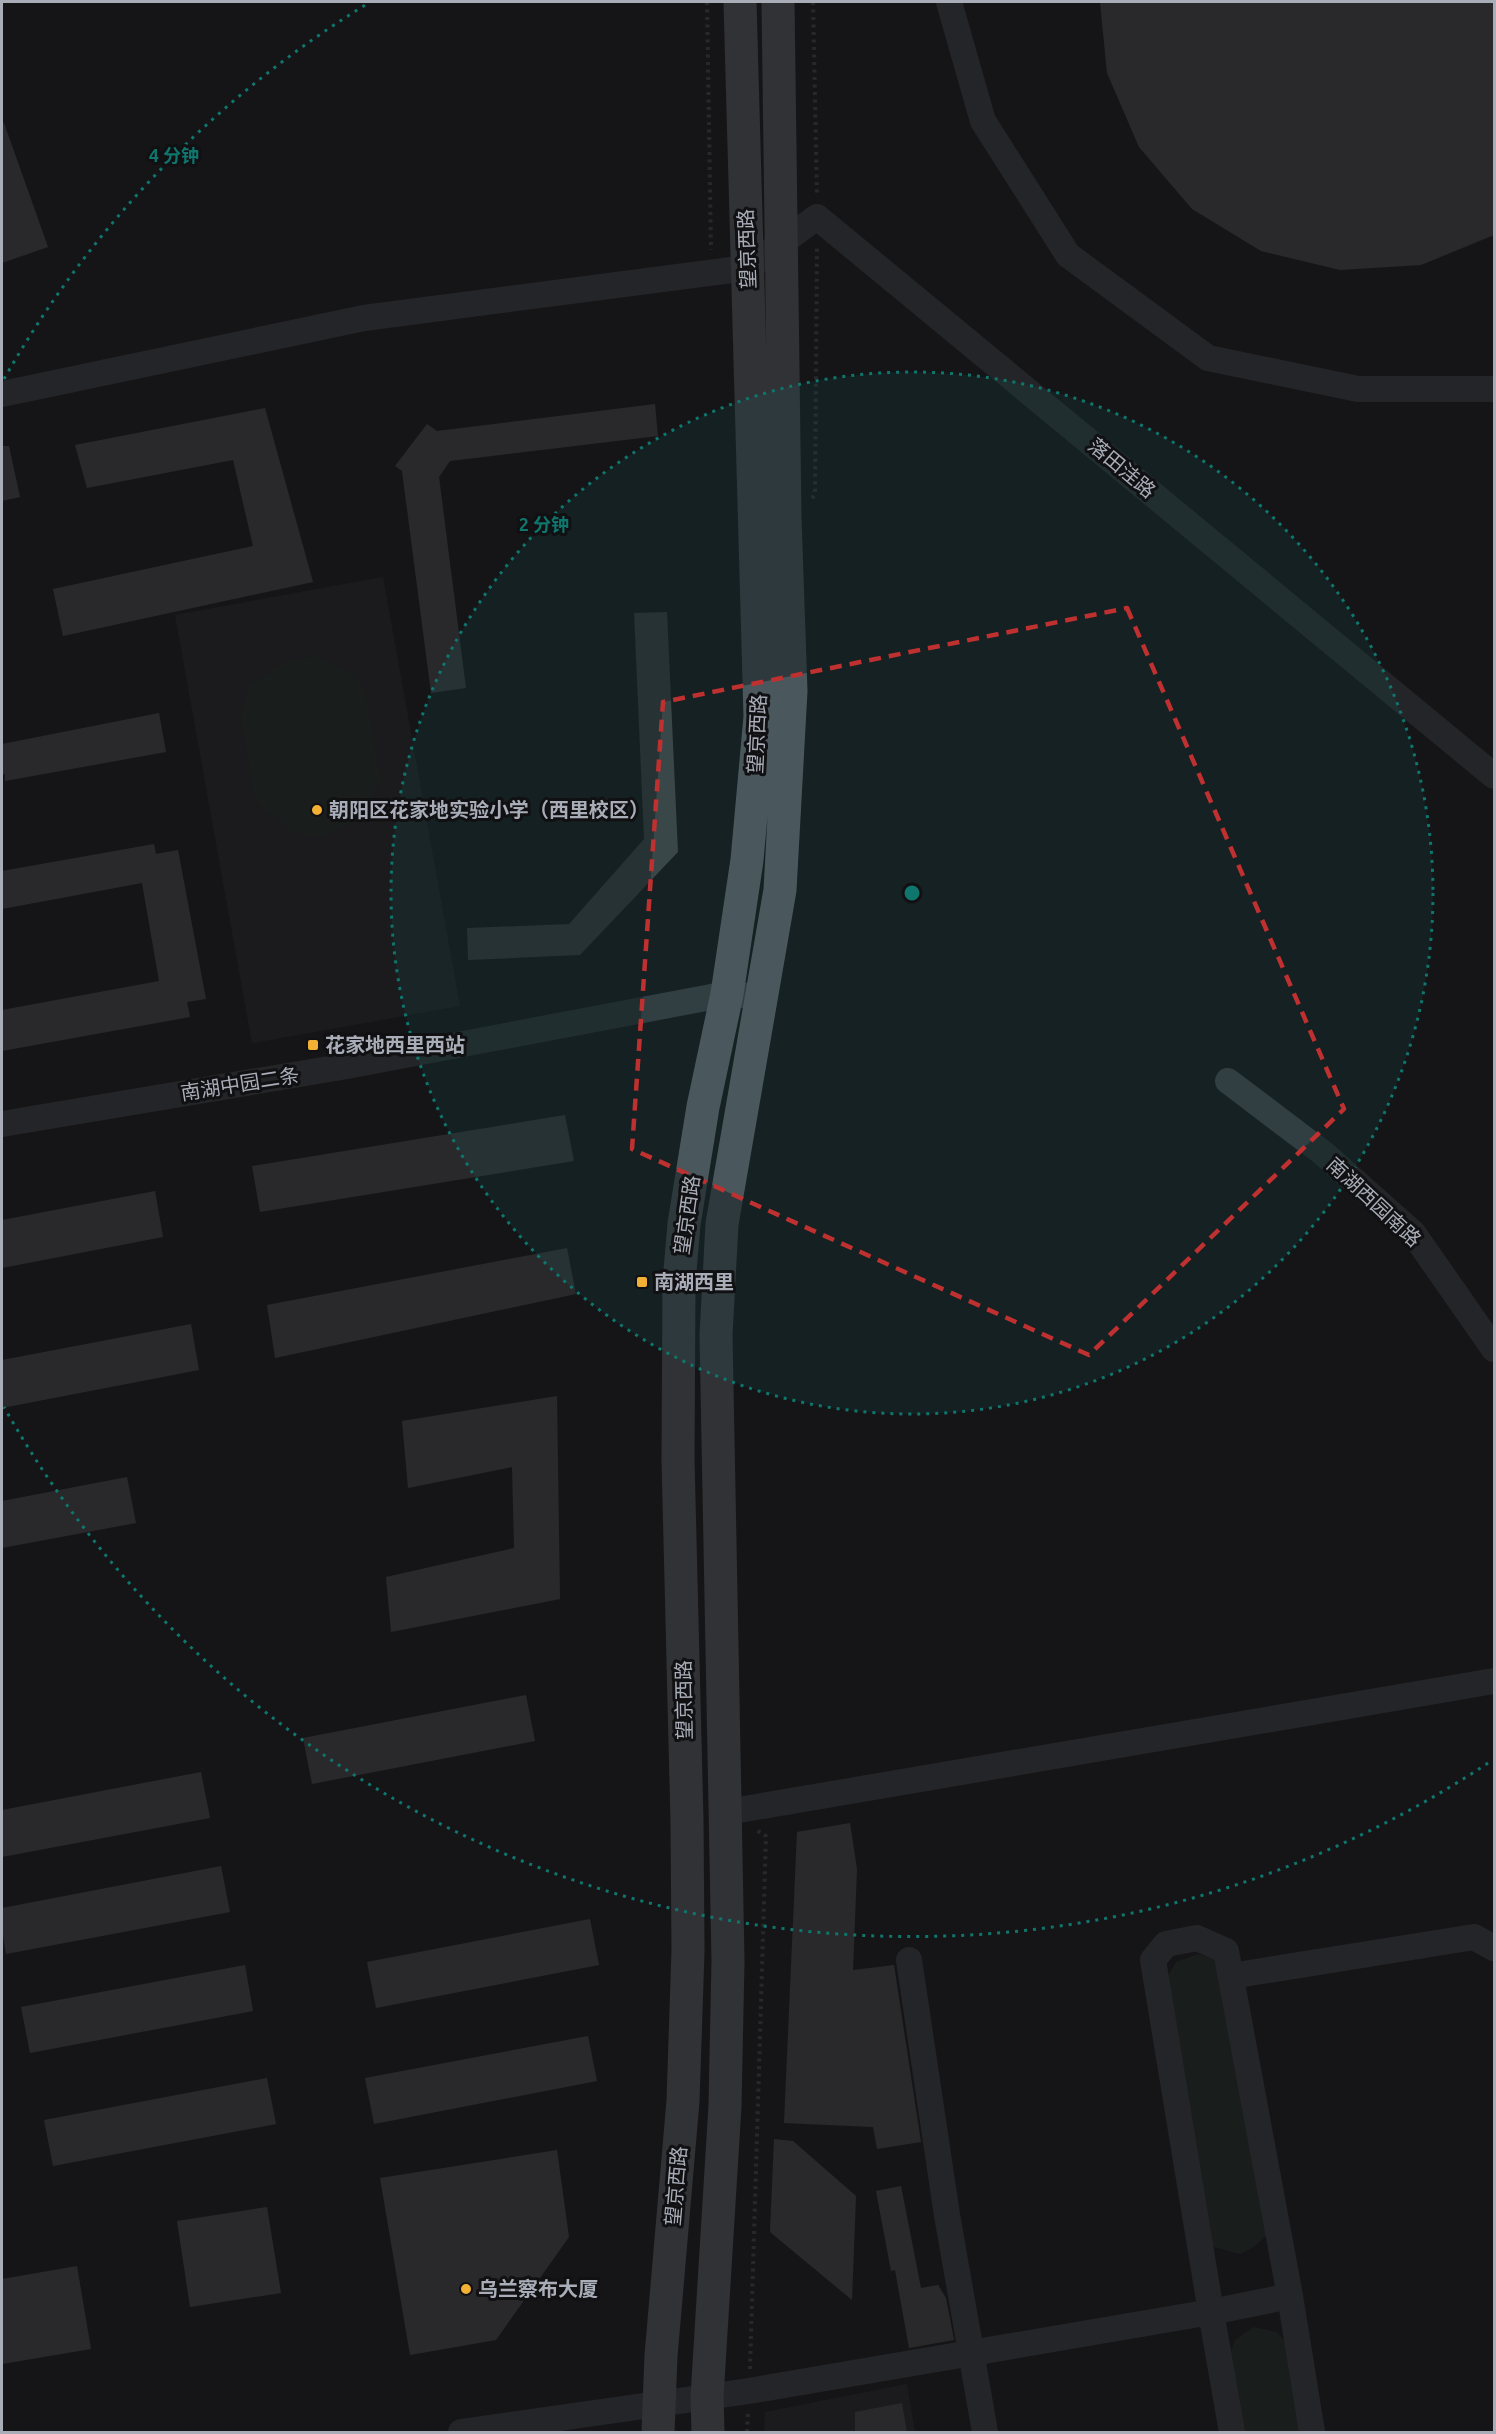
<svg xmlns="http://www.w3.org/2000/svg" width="1496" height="2434" viewBox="0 0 1496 2434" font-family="Ubuntu,'Noto Sans SC',sans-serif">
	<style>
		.built { fill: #222225 }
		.green { fill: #1e261f }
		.building { fill: #404145 }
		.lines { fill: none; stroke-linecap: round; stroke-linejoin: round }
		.path { stroke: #3d3f44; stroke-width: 4; stroke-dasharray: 3 4.5; stroke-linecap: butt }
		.minor { stroke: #37383d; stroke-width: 26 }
		.major { stroke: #53555c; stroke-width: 33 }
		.marked { fill: none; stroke: #d62828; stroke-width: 4.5; stroke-dasharray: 12 8; stroke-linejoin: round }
		.ring { fill: none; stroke: #0f766e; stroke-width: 3; stroke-dasharray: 3 6 }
		.poi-dot { fill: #f2b134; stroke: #111113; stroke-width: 2 }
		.labels { text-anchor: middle; stroke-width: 6; stroke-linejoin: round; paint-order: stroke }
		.street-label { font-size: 20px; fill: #a8adb8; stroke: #111113 }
		.poi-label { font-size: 20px; font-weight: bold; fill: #a8adb8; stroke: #111113; text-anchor: start }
		.centre { fill: #0f766e; stroke: #111113; stroke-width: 3 }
		.ring-label { font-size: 18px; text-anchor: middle; font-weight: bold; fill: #0f766e; stroke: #111113; stroke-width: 6; stroke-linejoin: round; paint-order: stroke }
	</style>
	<rect width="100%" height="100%" fill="#161618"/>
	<!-- built -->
	<path class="built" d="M383,577L460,1006L252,1043L175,615Z
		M907,2384L915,2432H764L765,2412Z"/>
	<!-- green -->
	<path class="green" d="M315,655L355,676L367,700L381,784L360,818L323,837L291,832L255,800L241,718L248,687L281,664Z
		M1198,1954L1217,1960L1268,2234L1255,2246L1240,2254L1210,2246L1164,1983L1176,1962Z
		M1254,2327L1277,2332L1290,2348L1304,2432H1241L1228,2360L1235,2340Z"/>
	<!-- building -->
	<path class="building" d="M1100,2H1494V235L1421,265L1340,270L1261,251L1192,209L1139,147L1107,73Z
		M4,123L48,247L2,263V124Z
		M655,404L658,436L450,461L439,477L466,688L431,693L402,471L395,466L427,424L437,431Z
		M265,408L313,582L63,636L53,589L253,546L233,460L87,488L75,445Z
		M2,446H9L20,497L2,501Z
		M667,612L678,852L580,955L468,960L467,928L569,924L644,839L634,613Z
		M159,713L166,752L5,781V774L2,775V744Z
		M154,844L156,854L178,850L206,999L187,1002L190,1017L2,1051V1010L159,981L142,883L2,909V871Z
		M565,1115L574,1161L260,1212L252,1166Z
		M155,1191L163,1237L2,1268V1220Z
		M567,1248L576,1294L275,1358L267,1305Z
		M191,1324L199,1370L2,1408V1360Z
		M557,1396L560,1599L391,1632L386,1577L514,1548L512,1467L408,1488L402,1421Z
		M127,1477L136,1523L2,1548V1501Z
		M526,1695L535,1741L312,1784L303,1738Z
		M201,1772L210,1818L2,1857V1810Z
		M850,1823L857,1869L853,1970L894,1965L921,2142L877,2149L873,2127L784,2123L797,1832Z
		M221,1866L230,1912L6,1954L2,1929V1908Z
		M590,1919L599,1965L376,2008L367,1962Z
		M245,1965L253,2011L30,2053L21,2007Z
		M588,2036L597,2081L374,2124L365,2078Z
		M267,2078L276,2124L53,2166L44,2120Z
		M774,2139L793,2141L856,2196L852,2300L770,2232Z
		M557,2150L569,2237L496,2340L410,2355L380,2178Z
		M901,2186L921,2288L938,2285L946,2298L954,2340L909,2348L895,2270L891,2271L876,2191Z
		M267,2207L281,2293L190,2307L177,2221Z
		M77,2266L91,2349L2,2364V2279Z
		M902,2403L907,2433H855V2412Z"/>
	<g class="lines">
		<!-- path -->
		<path class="path" d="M707,2L711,250
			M813,2L817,197
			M812,498L815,495L817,246
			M750,2369L766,1836L756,1830
			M747,2432L748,2412"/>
		<!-- minor -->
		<path class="minor" d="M949,2L983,121L1068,255L1208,358L1358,389H1494
			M2,394L364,318L747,268L817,217L1494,776
			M1228,1081L1323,1153L1413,1233L1494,1349
			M2,1124L347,1066L727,994L743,995
			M727,1812L1494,1681
			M909,1960L947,2215L985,2432
			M1231,1976L1474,1937L1494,1948
			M1290,2296L1312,2432
			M461,2432L749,2391L1211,2312L1153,1960L1166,1944L1197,1938L1226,1951L1290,2296L1211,2312L1232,2432"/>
		<!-- major -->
		<path class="major" d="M658,2432L661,2356L683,2101L688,1951L687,1821L678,1460L679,1283L684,1224L703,1107L727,994L747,860L760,717L740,2
			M708,2432L707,2397L725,2106L728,1961L716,1335L722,1224L780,890L791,691L785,518L778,2"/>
	</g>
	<!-- marked area -->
	<path d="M0 0H1496V2434H0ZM1127,608L1344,1109L1089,1355L632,1149L663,702Z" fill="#161618" fill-opacity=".55" fill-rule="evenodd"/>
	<path class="marked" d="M1127,608L1344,1109L1089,1355L632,1149L663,702Z"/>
	<!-- distance rings -->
	<circle cx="912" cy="893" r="521" fill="#0f766e" fill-opacity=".12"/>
	<g class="ring">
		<circle cx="912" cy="893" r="521"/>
		<path d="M1488 1763A1043 1043 0 0 1 4 1407M4 379A1043 1043 0 0 1 367 4"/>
	</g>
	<!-- markers -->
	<g class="poi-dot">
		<circle cx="317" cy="810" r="6"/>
		<rect x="307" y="1039" width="12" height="12" rx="3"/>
		<rect x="636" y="1276" width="12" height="12" rx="3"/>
		<circle cx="466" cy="2289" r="6"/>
	</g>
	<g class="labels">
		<!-- street labels -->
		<g class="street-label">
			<text transform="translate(747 249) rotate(-92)" y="7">望京西路</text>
			<text transform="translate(1122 468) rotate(40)" y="7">落田洼路</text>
			<text transform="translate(757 734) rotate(-87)" y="7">望京西路</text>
			<text transform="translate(240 1084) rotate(-9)" y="7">南湖中园二条</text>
			<text transform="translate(1374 1202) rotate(43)" y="7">南湖西园南路</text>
			<text transform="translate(687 1215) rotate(-82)" y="7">望京西路</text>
			<text transform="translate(684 1700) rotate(-91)" y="7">望京西路</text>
			<text transform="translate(676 2186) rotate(-85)" y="7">望京西路</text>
		</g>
		<!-- poi labels -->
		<g class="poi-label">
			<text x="329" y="817">朝阳区花家地实验小学（西里校区）</text>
			<text x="325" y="1052">花家地西里西站</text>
			<text x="654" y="1289">南湖西里</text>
			<text x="478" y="2296">乌兰察布大厦</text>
		</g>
	</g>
	<circle cx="912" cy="893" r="9" class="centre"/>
	<g class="ring-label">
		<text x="174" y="162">4 分钟</text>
		<text x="544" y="531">2 分钟</text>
	</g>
	<!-- border -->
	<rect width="1496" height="2434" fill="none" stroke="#a8adb8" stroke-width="6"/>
</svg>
